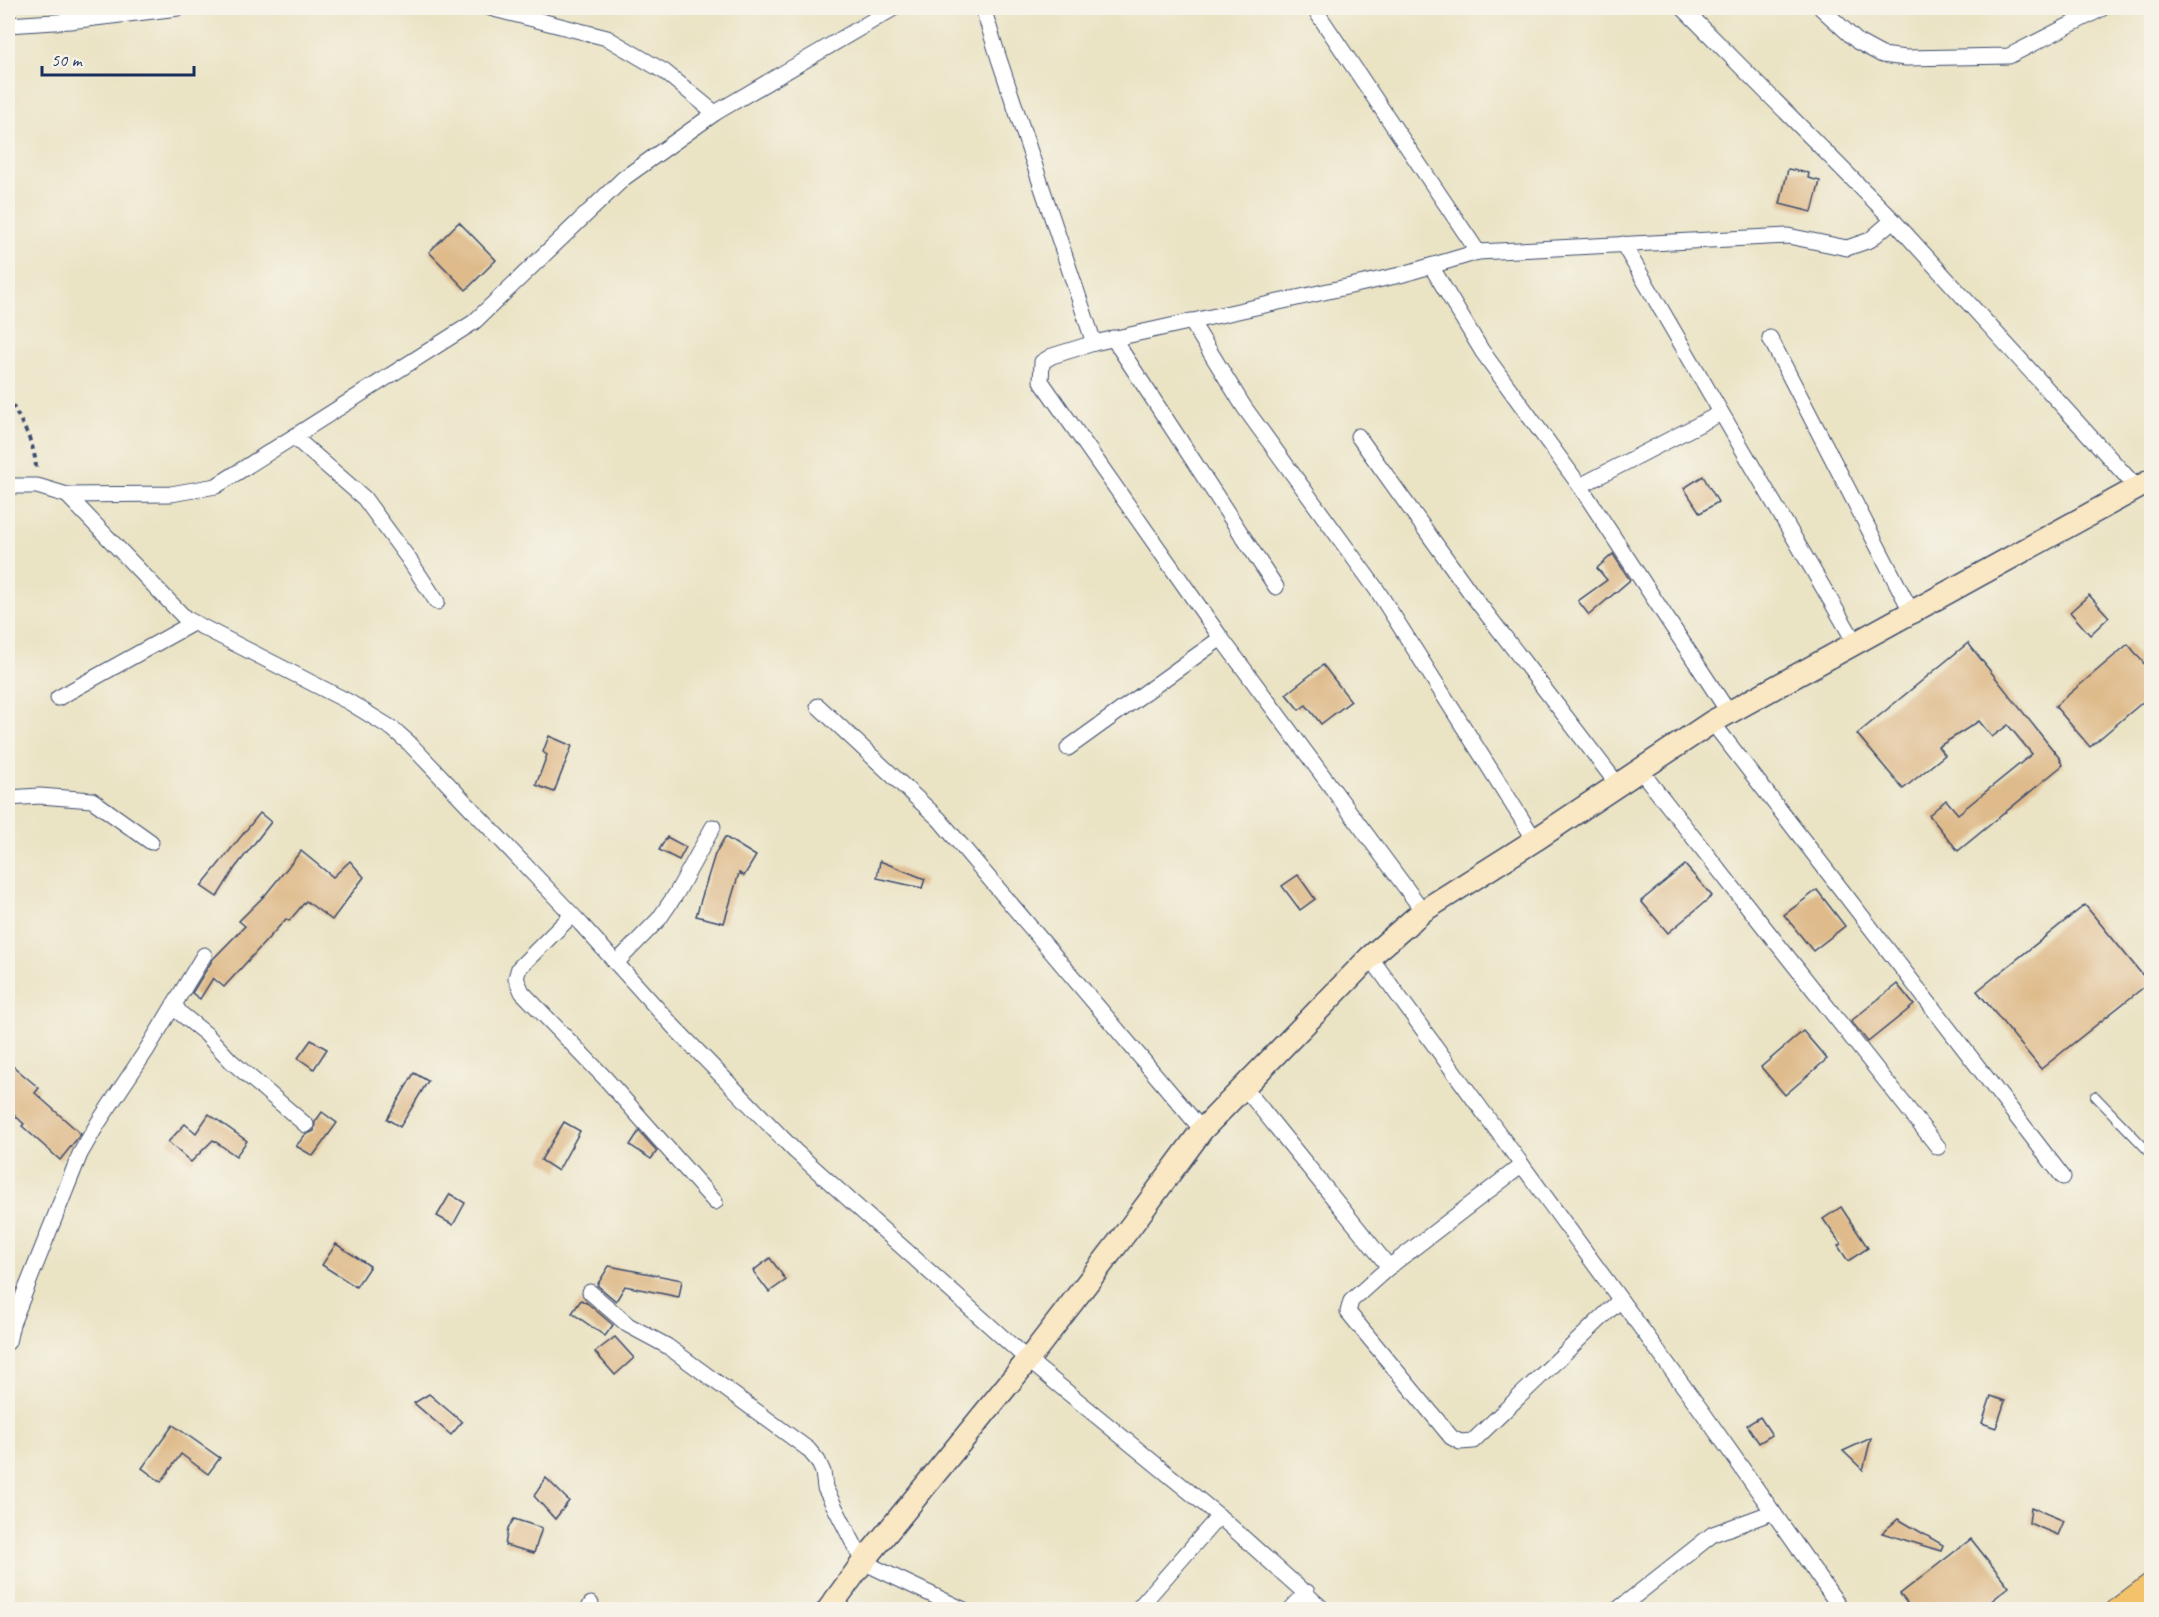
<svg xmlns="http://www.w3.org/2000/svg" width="2159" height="1617" font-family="Caveat,sans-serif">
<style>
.building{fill:#dfbb8c}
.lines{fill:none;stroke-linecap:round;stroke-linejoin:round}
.lane-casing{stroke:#3a4a6d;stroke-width:10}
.street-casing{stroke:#3a4a6d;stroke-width:17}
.secondary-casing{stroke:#3a4a6d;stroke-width:25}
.primary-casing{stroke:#3a4a6d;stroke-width:28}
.path{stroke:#3a4a6d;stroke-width:4;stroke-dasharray:4.5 4.5;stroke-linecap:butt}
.lane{stroke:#fff;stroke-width:8}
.street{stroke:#fff;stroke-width:15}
.secondary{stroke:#fae7c3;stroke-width:22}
.primary{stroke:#f3c26a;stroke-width:26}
</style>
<rect width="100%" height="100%" fill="#f7f3e8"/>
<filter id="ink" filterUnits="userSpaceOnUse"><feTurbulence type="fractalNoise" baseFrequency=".0167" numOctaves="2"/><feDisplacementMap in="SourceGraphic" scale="12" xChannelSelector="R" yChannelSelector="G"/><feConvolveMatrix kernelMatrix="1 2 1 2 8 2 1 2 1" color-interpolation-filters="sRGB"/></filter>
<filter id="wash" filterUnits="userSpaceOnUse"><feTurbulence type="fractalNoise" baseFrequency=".008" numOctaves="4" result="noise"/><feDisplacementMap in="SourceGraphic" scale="24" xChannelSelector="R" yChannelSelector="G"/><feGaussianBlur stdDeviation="1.35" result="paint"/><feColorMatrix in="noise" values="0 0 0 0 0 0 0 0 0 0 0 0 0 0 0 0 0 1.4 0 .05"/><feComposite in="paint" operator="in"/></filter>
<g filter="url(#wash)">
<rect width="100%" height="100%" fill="#eae3c4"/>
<g id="blocks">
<g class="building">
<path d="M1788 169 1809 173 1808 178 1820 181 1812 212 1780 204Z"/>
<path d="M459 222 496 260 466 290 429 252Z"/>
<path d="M1703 476 1718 502 1700 513 1684 488Z"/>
<path d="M1613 554 1630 580 1589 615 1578 601 1607 580 1597 568Z"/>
<path d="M2089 595 2109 617 2090 635 2070 612Z"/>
<path d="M1968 643 2061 760 2060 761 2063 765 1958 851 1929 815 1946 800 1958 814 2032 754 2008 725 1992 737 1979 721 1938 747 1945 755 1903 789 1857 734Z"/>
<path d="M2128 644 2151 672V695L2090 747 2055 706Z"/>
<path d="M1323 665 1351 701 1321 724 1306 705 1299 710 1286 694Z"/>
<path d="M549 736 572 746 554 792 536 785 547 755 543 752Z"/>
<path d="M260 813 271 822 235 868 217 897 201 886Z"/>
<path d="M667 837 686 847 679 860 659 850Z"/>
<path d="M725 837 756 856 744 876 739 873 724 923 696 916 715 854Z"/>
<path d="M301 851 333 877 350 861 364 877 332 920 306 901 289 921 286 919 224 987 213 978 200 999 192 993 213 959 245 926 239 921 266 894Z"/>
<path d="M880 861 925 879 922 888 877 878Z"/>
<path d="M1685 865 1712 896 1668 933 1641 901Z"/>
<path d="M1298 875 1315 899 1300 910 1282 886Z"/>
<path d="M1817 890 1845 926 1813 951 1784 915Z"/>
<path d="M2085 905 2149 983 2041 1069 1977 991Z"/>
<path d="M1897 984 1914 1005 1868 1042 1851 1021Z"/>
<path d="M1803 1031 1827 1059 1785 1095 1761 1067Z"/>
<path d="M311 1040 327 1049 314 1069 298 1058Z"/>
<path d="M8 1062 39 1088 35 1093 81 1134 60 1160 22 1126 24 1124 8 1109Z"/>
<path d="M414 1073 428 1081 400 1127 387 1119Z"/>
<path d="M322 1112 337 1123 313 1156 296 1146 305 1135 314 1131 315 1122Z"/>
<path d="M209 1114 247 1141 236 1156 213 1140 191 1162 168 1142 185 1124 196 1133Z"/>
<path d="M564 1122 580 1131 558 1171 541 1160Z"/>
<path d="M639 1131 657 1151 651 1159 630 1145Z"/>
<path d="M450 1194 465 1203 453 1225 437 1216Z"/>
<path d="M1841 1207 1868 1248 1848 1261 1838 1246 1841 1244 1823 1219Z"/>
<path d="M336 1244 370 1266 356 1287 322 1265Z"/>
<path d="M770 1258 786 1280 769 1292 753 1271Z"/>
<path d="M609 1266 682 1280 679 1297 625 1286 616 1301 597 1285Z"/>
<path d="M581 1300 586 1303V1302L613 1325 605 1336 572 1313Z"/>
<path d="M615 1337 634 1358 615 1375 595 1352Z"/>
<path d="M429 1394 462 1422 451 1435 414 1403Z"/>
<path d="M1991 1396 2005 1401 1996 1428 1982 1423Z"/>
<path d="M1760 1417 1772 1435 1759 1443 1747 1425Z"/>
<path d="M173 1425 220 1458 208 1474 181 1454 161 1482 142 1468Z"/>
<path d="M1871 1438 1863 1470 1843 1451Z"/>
<path d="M546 1478 569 1501 555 1519 534 1496Z"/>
<path d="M2031 1507 2064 1521 2058 1535 2029 1523Z"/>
<path d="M514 1519 542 1528 534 1553 505 1545 508 1528Z"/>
<path d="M1898 1519 1943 1545 1941 1551 1882 1533Z"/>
<path d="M1971 1539 2009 1587 1980 1610H1912L1900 1594Z"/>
</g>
</g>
</g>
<g filter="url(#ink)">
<use href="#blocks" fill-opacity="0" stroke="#3a4a6d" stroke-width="1.5"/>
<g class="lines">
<defs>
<path id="lane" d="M2095 1096 2152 1155"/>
<g id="street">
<path d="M490 8 607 38 665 72 715 113"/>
<path d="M983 8 999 59 1094 343"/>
<path d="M1314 8 1478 252"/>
<path d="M1683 8 1893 220 2138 489"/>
<path d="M1821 8 1858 42 1882 55 1906 58 2009 56 2103 8"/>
<path d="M8 25 70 21 178 8"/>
<path d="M1623 244 1856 644"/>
<path d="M1431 266 1482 351 1580 486 1729 713"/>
<path d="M1191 321 1244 407 1377 590 1535 840"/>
<path d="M1113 338 1276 587"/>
<path d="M1770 338 1912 613"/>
<path d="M1358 436 1470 592 1618 785"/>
<path d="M294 437 364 498 408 558 437 602"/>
<path d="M8 486H37L67 495 171 494 216 486 474 322 624 178 715 113 894 8"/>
<path d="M1580 486 1721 413"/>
<path d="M67 495 185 618 349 702 393 729 409 743 581 924 673 1026 795 1151 1028 1360 1219 1516 1324 1610"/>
<path d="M58 698 193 623"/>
<path d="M818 706 939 819 1202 1130"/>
<path d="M1712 722 2063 1177"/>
<path d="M1068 748 1221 638"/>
<path d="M1640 770 1938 1147"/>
<path d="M8 798 40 796 92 800 151 842"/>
<path d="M1423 911 1221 638 1041 381 1042 362 1052 356 1094 343 1400 275 1478 252 1788 236 1847 248 1870 240 1893 220"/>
<path d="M572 915 519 968 516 978 522 992 605 1078 715 1202"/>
<path d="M1370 957 1701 1410 1842 1610"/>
<path d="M616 963 659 919 676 894 713 827"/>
<path d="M174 1004 180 1013 206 1034 231 1061 306 1125"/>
<path d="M1244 1087 1389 1267"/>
<path d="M1522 1165 1389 1267 1351 1301 1348 1312 1451 1437 1460 1442 1473 1441 1620 1300"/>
<path d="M590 1292 628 1325 667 1346 808 1449 818 1461 823 1472 825 1488 863 1562 964 1610"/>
<path d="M8 1342 12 1324 80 1154 98 1123 146 1051 204 955"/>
<path d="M588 1610 591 1604"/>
<path d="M1137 1610 1219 1516"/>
<path d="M1290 1610 1307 1592"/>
<path d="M1617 1610 1713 1534 1773 1512"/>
</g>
<path id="secondary" d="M828 1610 863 1562 1028 1360 1131 1226 1202 1130 1370 957 1423 911 1535 840 1712 722 2152 480"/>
<path id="primary" d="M2120 1610 2152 1586"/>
</defs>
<use href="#lane" class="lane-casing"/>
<use href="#street" class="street-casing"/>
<use href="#secondary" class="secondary-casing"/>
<use href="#primary" class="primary-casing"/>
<path class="path" d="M8 397C20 421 36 443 36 470"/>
<use href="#lane" class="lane"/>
<use href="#street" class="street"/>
<use href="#secondary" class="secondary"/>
<use href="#primary" class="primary"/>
</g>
</g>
<rect width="2159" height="1617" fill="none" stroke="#f7f3e8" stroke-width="30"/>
<path d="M42 66v9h152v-9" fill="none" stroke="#1b2f5e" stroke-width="3"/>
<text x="51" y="66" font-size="18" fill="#1b2f5e" stroke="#f7f3e8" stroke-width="4.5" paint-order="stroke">50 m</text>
</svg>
